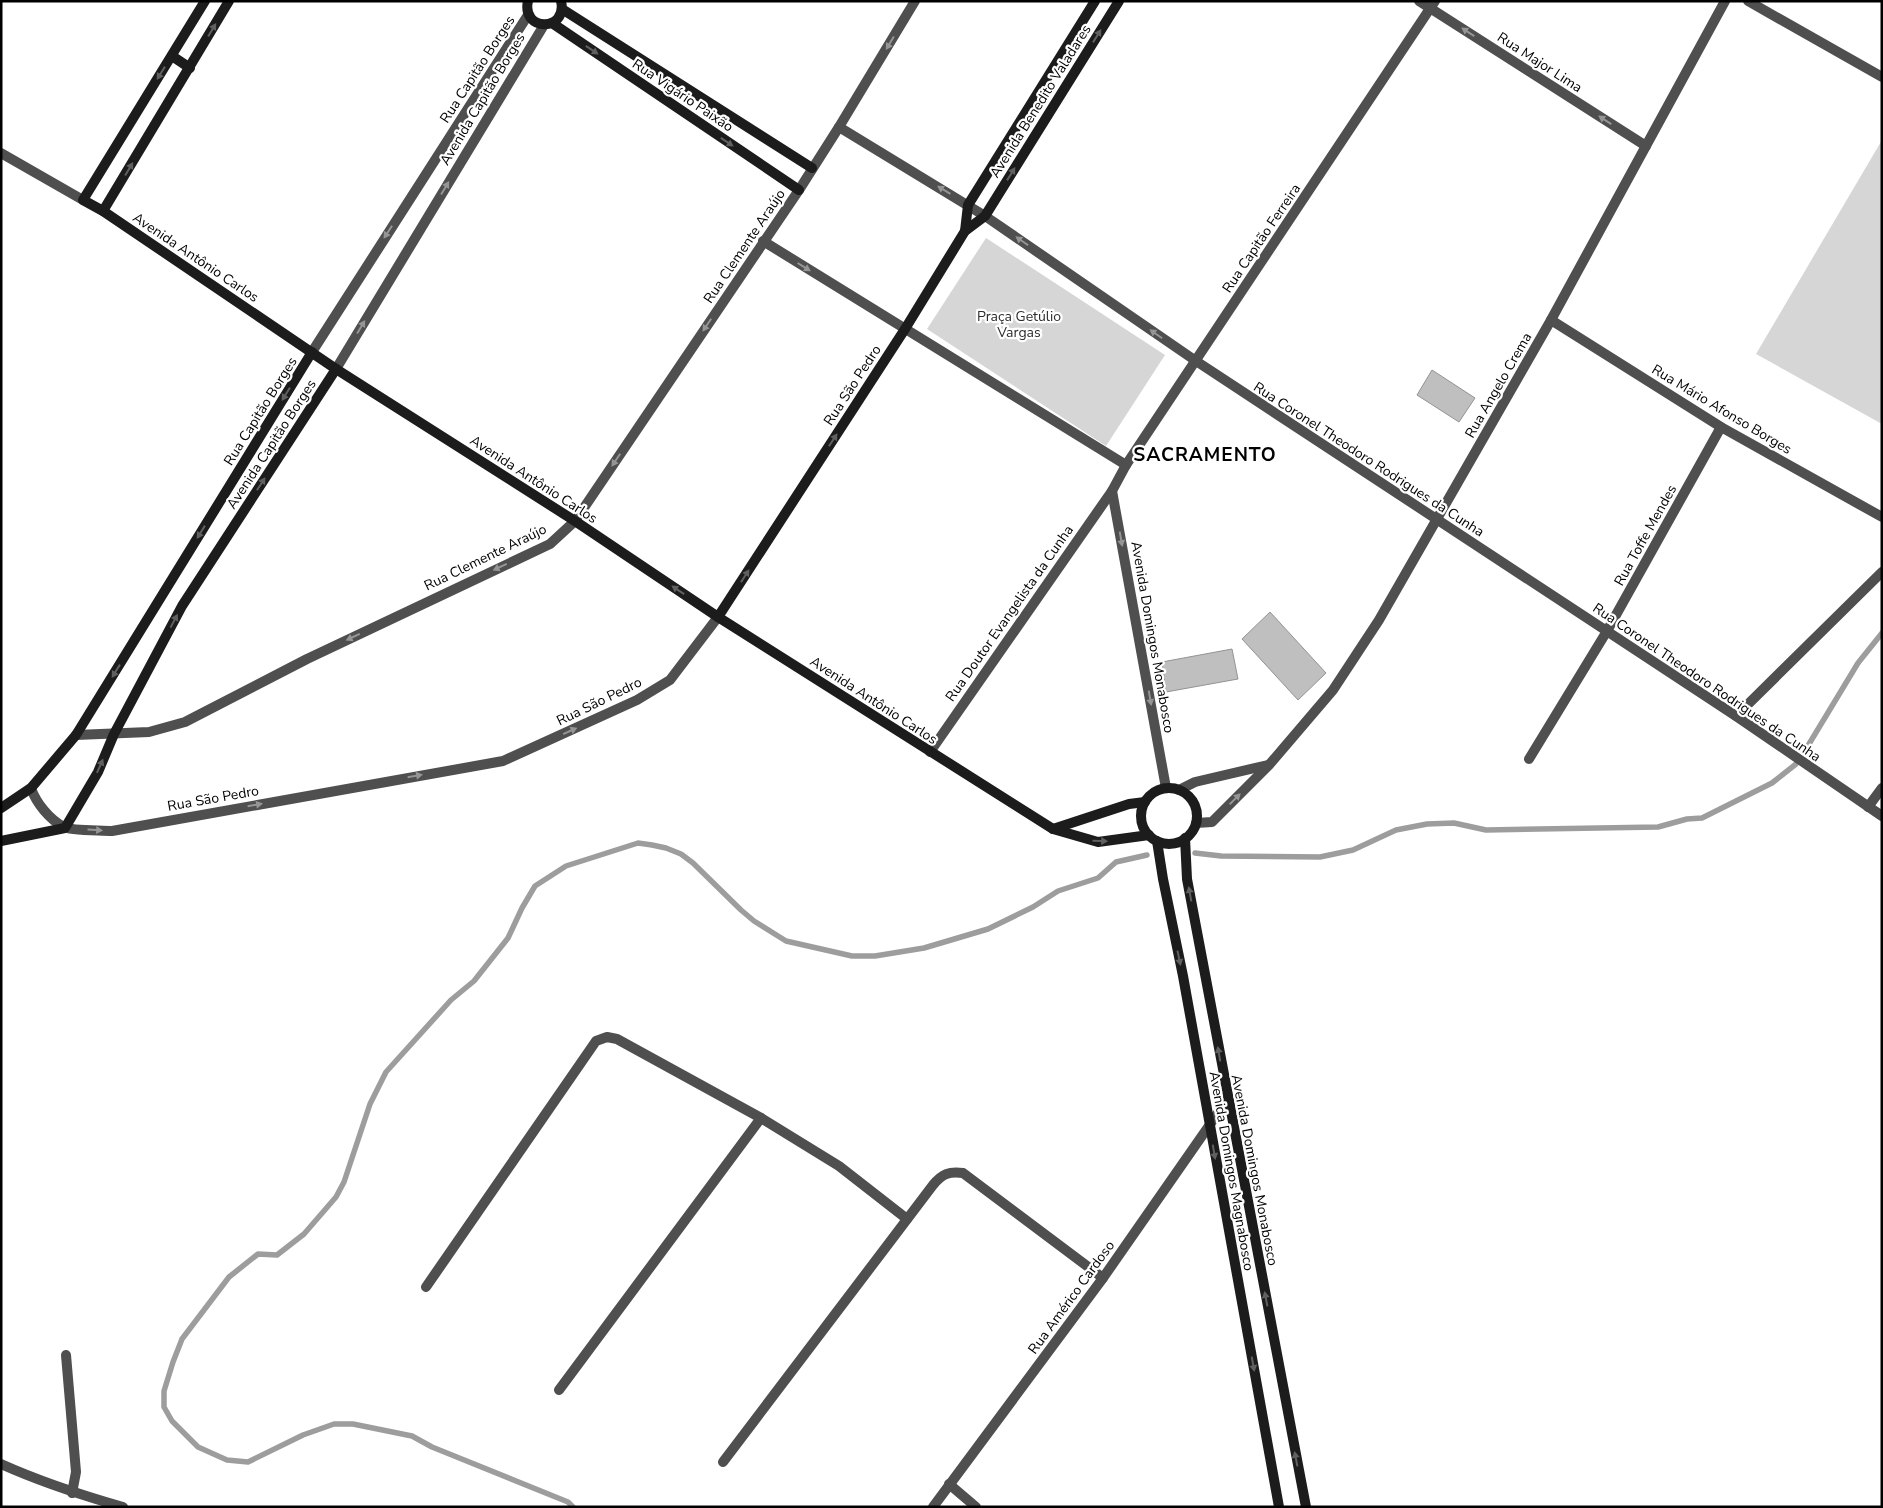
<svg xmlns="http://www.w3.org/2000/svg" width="1883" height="1508" font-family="'Nunito Sans',sans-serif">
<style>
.green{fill:#d6d6d6}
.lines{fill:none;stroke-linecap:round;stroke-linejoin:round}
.stream{stroke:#9d9d9d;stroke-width:5.5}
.building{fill:#bfbfbf;stroke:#939393}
.street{stroke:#4f4f4f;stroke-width:10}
.secondary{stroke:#1c1c1c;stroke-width:10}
.oneway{fill:#606060}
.oneway2{fill:#959595}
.labels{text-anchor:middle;stroke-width:4.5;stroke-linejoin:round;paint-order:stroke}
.street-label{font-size:14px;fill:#000;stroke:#fff}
.park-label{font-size:14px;fill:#2d2d2d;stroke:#fff}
.district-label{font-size:19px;font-weight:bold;letter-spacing:1px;fill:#000;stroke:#fff}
</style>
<rect width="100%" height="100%" fill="#fff"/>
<g class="green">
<path d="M1882 140V424L1756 354Z"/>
<path d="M986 238 1165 355 1106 446 927 329Z"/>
</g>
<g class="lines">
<g class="stream">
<path d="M1806 749 1858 663 1882 633"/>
<path d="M1195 853 1221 856 1320 857 1353 850 1396 830 1427 824 1454 823 1486 830 1658 827 1687 819 1702 818 1772 783 1796 764"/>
<path d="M573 1507 568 1502 432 1447 412 1436 353 1424H334L303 1435 248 1462 227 1460 198 1447 172 1421 164 1407V1391L173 1362 182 1339 229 1277 258 1254 277 1255 304 1234 336 1197 344 1182 370 1104 386 1072 451 1000 474 981 508 938 522 908 535 886 566 866 638 843 652 845 666 848 681 854 693 863 741 910 754 921 786 941 852 956H875L924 948 988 929 1033 907 1058 891 1098 878 1116 862 1147 855"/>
</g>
</g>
<g class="building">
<path d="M1432 370 1475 398 1459 422 1417 395Z"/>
<path d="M1270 612 1326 673 1298 700 1242 639Z"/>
<path d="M1232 649 1238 679 1166 692 1162 662Z"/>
</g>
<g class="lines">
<g class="street">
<path d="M1419 1 1646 146"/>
<path d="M1748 1 1882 77"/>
<path d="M839 127 985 216 1196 361 1736 716 1882 816"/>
<path d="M1 153 83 200"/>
<path d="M763 241 1126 465"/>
<path d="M1551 320 1721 427 1882 517"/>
<path d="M312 352 528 15"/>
<path d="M336 369 544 25"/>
<path d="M1112 491 1166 788"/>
<path d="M1736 716 1882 572"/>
<path d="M76 735 149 732 185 722 307 659 550 544 575 521 799 190 839 127 915 1"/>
<path d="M930 752 1112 491 1126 465 1435 1"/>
<path d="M1529 759 1607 631 1721 427"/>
<path d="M31 788C36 803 50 820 64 827 70 831 102 830 112 831L503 761 637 700 670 680 718 617"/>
<path d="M1179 790 1195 782 1268 765"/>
<path d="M1868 807 1882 788"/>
<path d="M1196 823 1212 822 1269 765 1333 690 1379 620 1551 320 1725 1"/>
<path d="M426 1287 596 1041 607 1037 617 1039 761 1118 839 1166 907 1219"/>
<path d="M66 1355 76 1472 72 1493"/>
<path d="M559 1390 761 1118"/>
<path d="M723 1462 933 1185C942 1174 949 1171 963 1173L1103 1278"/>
<path d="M1 1464C41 1482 81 1495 123 1507"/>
<path d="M949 1484 976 1507"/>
<path d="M933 1507 1103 1278 1227 1100"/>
</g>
<g class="secondary">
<path d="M205 1 83 200 103 211 336 369 575 521 718 617 1053 829 1098 842 1149 835"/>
<path d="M528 1C521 32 568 32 561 1"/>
<path d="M562 9 812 168"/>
<path d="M552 23 799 190"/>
<path d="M172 56 190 68"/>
<path d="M103 211 229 1"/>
<path d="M965 231 968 205 1095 1"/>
<path d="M718 617 905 329 965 231 985 216 1119 1"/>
<circle cx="1169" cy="816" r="28"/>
<path d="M1 808 31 788 76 735 312 352"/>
<path d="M1053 829 1129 804 1145 802"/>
<path d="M1185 838 1187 879 1306 1507"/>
<path d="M1 841 65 828 98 772 114 734 182 606 336 369"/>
<path d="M1157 841 1163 879 1183 976 1279 1507"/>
</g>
</g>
<defs><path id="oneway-solid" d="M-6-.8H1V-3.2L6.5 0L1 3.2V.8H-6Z" transform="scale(1.25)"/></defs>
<g class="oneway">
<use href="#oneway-solid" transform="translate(212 30) rotate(-59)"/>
<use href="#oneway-solid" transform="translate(1097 36) rotate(-58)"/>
<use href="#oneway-solid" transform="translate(592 50) rotate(34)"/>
<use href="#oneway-solid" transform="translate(161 73) rotate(122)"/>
<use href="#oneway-solid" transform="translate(727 142) rotate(34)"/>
<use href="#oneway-solid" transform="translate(129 169) rotate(-59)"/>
<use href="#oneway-solid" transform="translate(1011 174) rotate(-58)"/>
<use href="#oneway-solid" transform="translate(286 394) rotate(122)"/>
<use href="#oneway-solid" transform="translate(833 440) rotate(-57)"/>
<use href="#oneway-solid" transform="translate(261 484) rotate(-57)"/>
<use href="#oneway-solid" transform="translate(201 532) rotate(122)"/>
<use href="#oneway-solid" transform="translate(745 576) rotate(-57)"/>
<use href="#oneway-solid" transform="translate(678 590) rotate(-146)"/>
<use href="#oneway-solid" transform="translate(174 621) rotate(-62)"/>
<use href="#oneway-solid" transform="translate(116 671) rotate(122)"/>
<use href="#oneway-solid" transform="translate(100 766) rotate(-66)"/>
<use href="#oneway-solid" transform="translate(1100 841) rotate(1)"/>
<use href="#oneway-solid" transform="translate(1190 894) rotate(-100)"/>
<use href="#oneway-solid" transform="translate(1179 958) rotate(78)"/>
<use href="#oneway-solid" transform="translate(1219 1054) rotate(-100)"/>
<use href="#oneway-solid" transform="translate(1214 1152) rotate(80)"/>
<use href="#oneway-solid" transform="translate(1266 1299) rotate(-101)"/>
<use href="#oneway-solid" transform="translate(1253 1364) rotate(80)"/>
<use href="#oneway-solid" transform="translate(1296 1459) rotate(-101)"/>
</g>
<g class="oneway2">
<use href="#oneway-solid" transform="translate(1468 32) rotate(-147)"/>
<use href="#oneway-solid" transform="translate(890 43) rotate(121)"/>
<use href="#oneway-solid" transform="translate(1605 120) rotate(-147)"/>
<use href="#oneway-solid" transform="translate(445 188) rotate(-59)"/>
<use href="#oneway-solid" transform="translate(944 190) rotate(-149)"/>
<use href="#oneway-solid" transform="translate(388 232) rotate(123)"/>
<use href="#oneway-solid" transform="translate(1022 241) rotate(-145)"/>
<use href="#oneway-solid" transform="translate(804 267) rotate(32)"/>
<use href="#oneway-solid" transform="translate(707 325) rotate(124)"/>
<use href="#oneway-solid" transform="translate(361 327) rotate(-59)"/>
<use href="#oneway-solid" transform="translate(1156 334) rotate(-145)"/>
<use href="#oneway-solid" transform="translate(616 460) rotate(124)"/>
<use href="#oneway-solid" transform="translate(1121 539) rotate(80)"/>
<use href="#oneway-solid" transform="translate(500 567) rotate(155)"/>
<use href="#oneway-solid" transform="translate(353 637) rotate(155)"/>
<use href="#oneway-solid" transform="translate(1150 698) rotate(80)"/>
<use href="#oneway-solid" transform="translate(570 731) rotate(-24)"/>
<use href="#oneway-solid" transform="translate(415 776) rotate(-10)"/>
<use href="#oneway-solid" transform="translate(1235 799) rotate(-45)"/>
<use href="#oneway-solid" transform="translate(255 805) rotate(-10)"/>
<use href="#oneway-solid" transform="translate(95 830) rotate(3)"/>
</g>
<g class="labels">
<g class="street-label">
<text transform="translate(1540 62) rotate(33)" y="5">Rua Major Lima</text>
<text transform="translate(477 69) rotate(-57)" y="5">Rua Capitão Borges</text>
<text transform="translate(683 95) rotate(34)" y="5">Rua Vigário Paixão</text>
<text transform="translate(482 99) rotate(-59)" y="5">Avenida Capitão Borges</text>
<text transform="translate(1040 101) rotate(-58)" y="5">Avenida Benedito Valadares</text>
<text transform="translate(1261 238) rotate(-56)" y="5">Rua Capitão Ferreira</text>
<text transform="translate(744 246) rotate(-56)" y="5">Rua Clemente Araújo</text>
<text transform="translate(196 257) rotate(34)" y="5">Avenida Antônio Carlos</text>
<text transform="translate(852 385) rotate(-57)" y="5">Rua São Pedro</text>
<text transform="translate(1498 385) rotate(-60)" y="5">Rua Angelo Crema</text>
<text transform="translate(1722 409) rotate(31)" y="5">Rua Mário Afonso Borges</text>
<text transform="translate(260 411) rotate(-58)" y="5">Rua Capitão Borges</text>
<text transform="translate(271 444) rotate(-57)" y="5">Avenida Capitão Borges</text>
<text transform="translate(1369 459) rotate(33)" y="5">Rua Coronel Theodoro Rodrigues da Cunha</text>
<text transform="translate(534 479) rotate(33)" y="5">Avenida Antônio Carlos</text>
<text transform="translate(1645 535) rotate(-61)" y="5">Rua Toffe Mendes</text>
<text transform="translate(485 557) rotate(-26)" y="5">Rua Clemente Araújo</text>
<text transform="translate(1009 613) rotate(-55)" y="5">Rua Doutor Evangelista da Cunha</text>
<text transform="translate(1153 637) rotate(80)" y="5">Avenida Domingos Monabosco</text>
<text transform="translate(1707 682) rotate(34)" y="5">Rua Coronel Theodoro Rodrigues da Cunha</text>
<text transform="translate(874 700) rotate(33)" y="5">Avenida Antônio Carlos</text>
<text transform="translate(599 701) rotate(-26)" y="5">Rua São Pedro</text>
<text transform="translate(213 798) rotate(-10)" y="5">Rua São Pedro</text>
<text transform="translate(1255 1170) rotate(79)" y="5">Avenida Domingos Monabosco</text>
<text transform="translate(1232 1171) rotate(80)" y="5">Avenida Domingos Magnabosco</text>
<text transform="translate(1071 1297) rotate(-54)" y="5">Rua Américo Cardoso</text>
</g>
<g class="park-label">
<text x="1019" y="321">Praça Getúlio<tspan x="1019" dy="16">Vargas</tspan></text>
</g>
<g class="district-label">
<text x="1205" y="461">SACRAMENTO</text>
</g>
</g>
<rect width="1883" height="1508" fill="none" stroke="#000000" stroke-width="5"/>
</svg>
